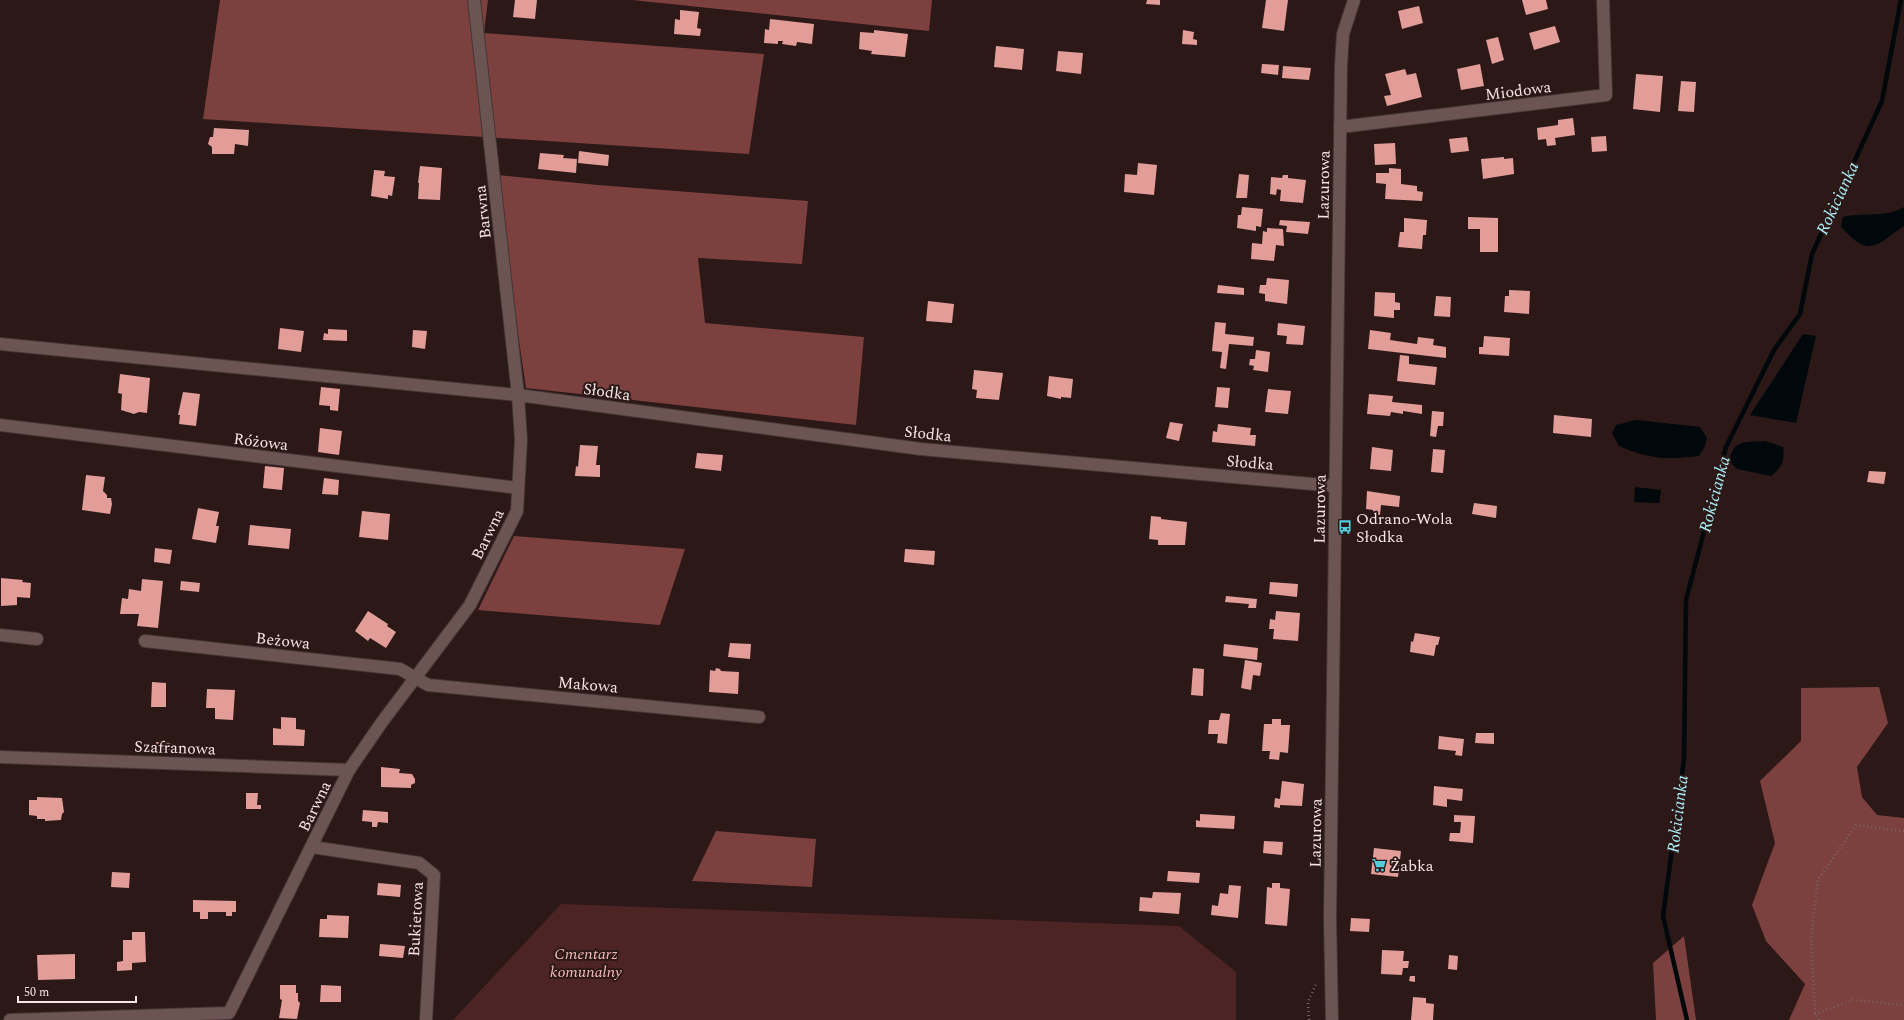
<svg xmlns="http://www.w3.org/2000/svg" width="1904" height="1020" font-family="Spectral,serif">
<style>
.green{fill:#4c2423}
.forest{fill:#7c403f}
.water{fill:#00080c}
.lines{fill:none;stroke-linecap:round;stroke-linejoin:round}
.stream{stroke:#00080c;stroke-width:4.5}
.building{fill:#e29d99}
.minor-casing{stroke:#443636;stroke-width:14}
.path{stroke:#776665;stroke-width:2.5;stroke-dasharray:1 3;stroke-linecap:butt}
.minor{stroke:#6b5452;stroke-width:12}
.labels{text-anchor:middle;stroke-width:4;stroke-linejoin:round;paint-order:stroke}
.street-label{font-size:16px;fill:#f5e6e5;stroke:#2b1817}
.poi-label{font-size:16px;fill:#f5e6e5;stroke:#2b1817;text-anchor:start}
.park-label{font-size:16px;font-style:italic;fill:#f7bcb9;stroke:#2b1817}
.water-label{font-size:17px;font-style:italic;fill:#adf0fa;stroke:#2b1817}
</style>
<rect width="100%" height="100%" fill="#2b1817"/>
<path class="green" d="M561 904 1179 926 1236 972V1020H453Z"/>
<g class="forest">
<path d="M220 0H488L484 33 764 54 749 154 203 119Z"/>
<path d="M632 0H932L929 31Z"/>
<path d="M498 175 598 185 808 201 802 264 698 258 705 323 864 337 856 425 526 388 512 293Z"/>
<path d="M514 536 685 549 660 625 478 610Z"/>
<path d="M1879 687 1888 723 1857 767 1862 797 1877 815 1904 818V1020H1789L1805 984 1766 941 1752 905 1775 843 1760 781 1801 741V688Z"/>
<path d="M716 831 816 839 812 887 692 881Z"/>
<path d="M1684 936 1696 1020H1656L1653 963Z"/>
</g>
<g class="water">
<path d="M1904 207V226C1873 247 1870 258 1841 227L1843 217C1863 212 1886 218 1904 207Z"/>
<path d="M1803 334 1816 336 1796 423 1750 415Z"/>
<path d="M1636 420 1700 427 1707 438 1705 446 1699 456C1666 460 1649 459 1619 446L1612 433 1616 425Z"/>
<path d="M1765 441 1783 447C1785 461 1782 467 1771 476L1737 469 1729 461C1735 438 1744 443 1765 441Z"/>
<path d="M1635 487 1661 490 1659 503 1634 502Z"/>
</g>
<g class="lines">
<path class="stream" d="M1687 1020 1663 916 1684 759 1686 600 1726 447 1774 350 1800 314 1812 254 1882 101 1901 0"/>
</g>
<g class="building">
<path d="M515 0H537L535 19 513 17Z"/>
<path d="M1147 0H1160V5L1146 4Z"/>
<path d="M1266 0H1288L1284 31 1262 28Z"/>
<path d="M1522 0H1546L1548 9 1526 15Z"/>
<path d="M1419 6 1423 23 1402 29 1398 11Z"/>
<path d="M680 10 699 12 697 28 701 29 700 36 674 34 675 19 680 20Z"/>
<path d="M770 19 814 24 812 44 797 42 796 46 782 44 783 41H778V44L764 43 765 29 769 30Z"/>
<path d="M1555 26 1560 42 1534 50 1529 33Z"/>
<path d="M874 30 908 34 905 57 871 54 872 51 859 49 860 32 874 33Z"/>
<path d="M1183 30 1194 32 1193 39 1197 40V45L1182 44Z"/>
<path d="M1498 37 1504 60 1492 64 1486 40Z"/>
<path d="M996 46 1024 49 1022 70 994 67Z"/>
<path d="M1058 51 1083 53 1081 74 1056 71Z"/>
<path d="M1262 64 1279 65 1278 75 1261 73Z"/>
<path d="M1480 64 1484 86 1461 90 1457 69Z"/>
<path d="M1283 66 1311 68 1309 80 1282 78Z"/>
<path d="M1405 69 1407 75 1416 73 1422 97 1387 106 1384 96 1391 95 1385 74Z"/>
<path d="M1636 74 1663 76 1660 112 1633 109Z"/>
<path d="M1681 81 1696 82 1694 112 1678 111Z"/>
<path d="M1573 118 1575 135 1555 138 1556 145 1547 146 1546 139 1538 140 1537 128 1558 125V120Z"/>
<path d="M214 128 249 130 248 146 235 144 234 154H212V147L208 144 210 137H213Z"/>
<path d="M1606 136 1607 151 1592 152 1591 137Z"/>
<path d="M1467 137 1469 151 1451 153 1449 139Z"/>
<path d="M1395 143 1396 164 1375 165 1374 144Z"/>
<path d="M579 151 609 155 608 166 578 163Z"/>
<path d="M540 153 564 155 563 158 577 159 576 173 538 169Z"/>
<path d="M1504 157V159L1513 158 1514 174 1483 179 1481 159Z"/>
<path d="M1138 163 1157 165 1154 195 1124 192 1125 174 1137 175Z"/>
<path d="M420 166 442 168 440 200 418 199 419 183H418Z"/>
<path d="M1389 168 1401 169V184L1417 186V191L1423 192 1422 201 1385 199 1386 184 1376 183V173H1389Z"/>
<path d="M374 170 385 171 384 176 395 177 392 196 388 195V199L371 196Z"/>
<path d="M1239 174 1249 175 1247 198H1236Z"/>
<path d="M1283 175H1288V178L1306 180 1303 203 1280 201 1281 190 1277 189 1276 195 1270 194 1271 177 1282 178Z"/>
<path d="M1242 207 1263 209 1261 227 1256 226V231L1237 228 1238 215H1241Z"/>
<path d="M1468 217 1498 218V252H1480V229H1468Z"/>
<path d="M1404 218 1427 220 1426 235H1423L1422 249 1398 247 1400 232H1404Z"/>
<path d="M1280 220 1310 222 1308 234 1286 232 1287 226 1279 225Z"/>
<path d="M1267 228 1283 229 1284 246 1276 245 1274 261 1251 259 1252 243 1262 244 1263 231 1267 232Z"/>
<path d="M1267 278 1289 280 1287 304 1265 301V294L1259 293 1260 285H1266Z"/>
<path d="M1218 285 1244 288V295L1217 293Z"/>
<path d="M1509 290 1530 291 1529 314 1504 312 1505 296H1509Z"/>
<path d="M1375 292 1395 293V302L1400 303V310H1394V318L1374 316Z"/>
<path d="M1436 296 1451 297 1450 317 1434 316Z"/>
<path d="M928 301 954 304 952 323 926 321Z"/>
<path d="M1215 322 1226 323 1225 334 1254 337 1253 346 1229 344 1226 369 1220 368 1222 352 1212 351Z"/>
<path d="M1278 323 1305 326 1303 345 1286 344 1287 336 1277 335Z"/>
<path d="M280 328 304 331 301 352 278 349Z"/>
<path d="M328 329 347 330V341L323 340 324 333 328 334Z"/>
<path d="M413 330 427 331 425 349 412 347Z"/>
<path d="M1370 330 1391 333 1390 340 1417 344 1418 337 1434 339 1433 345 1446 347V358L1368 349Z"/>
<path d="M1484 336 1510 338 1509 356 1479 354V347H1483Z"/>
<path d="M1256 350 1270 352 1268 372 1253 370 1254 366 1249 365 1250 359H1255Z"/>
<path d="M1400 355 1409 356V364L1437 367 1435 385 1397 381Z"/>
<path d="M974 370 1003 373 999 400 976 398 977 390 972 389Z"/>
<path d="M120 374 150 378 147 413 139 412 134 414 121 410 122 394 118 393Z"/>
<path d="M1049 376 1073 379 1071 398 1061 397V399L1047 396Z"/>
<path d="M321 387 340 389 338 411 330 410V406L319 405Z"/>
<path d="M1217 387 1230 388 1228 408 1215 407Z"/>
<path d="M1268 389 1291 391 1288 414 1265 412Z"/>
<path d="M183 392 200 394 196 426 179 424 180 415H178Z"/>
<path d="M1369 394 1393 396 1392 402 1422 405V414L1403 411V414L1391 412 1390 416 1367 414Z"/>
<path d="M1432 411 1444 412 1443 426H1438L1436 437 1430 436Z"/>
<path d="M1554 415 1592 419 1591 437 1553 433Z"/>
<path d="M1170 422 1183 424 1179 441 1166 438Z"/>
<path d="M1218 424 1251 428 1250 435H1256L1255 446 1212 442 1213 431 1217 432Z"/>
<path d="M320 428 342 431 339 455 318 452Z"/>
<path d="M580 445 598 446 596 465H600V477L575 476 576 466 578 467Z"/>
<path d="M1372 447 1393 450 1391 471 1370 469Z"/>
<path d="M1433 449 1445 450 1443 473 1431 472Z"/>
<path d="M697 453 723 455 721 471 695 468Z"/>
<path d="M265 466 284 468 282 490 263 488Z"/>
<path d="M1869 471 1886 472 1884 484 1867 482Z"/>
<path d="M86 475 105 477 103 491 107 495V498H111L112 504 110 514 82 510Z"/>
<path d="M324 478 339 480 338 495 322 494Z"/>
<path d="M1367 491 1400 496 1399 507 1381 505 1380 515 1373 514V510L1366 509Z"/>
<path d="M1474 503 1497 506 1496 518 1472 514Z"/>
<path d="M198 508 219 512 216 526H219L216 543 192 539Z"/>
<path d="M362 511 390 514 388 540 359 537Z"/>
<path d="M1151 516 1161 517V519L1187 522 1185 545H1158V540L1149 539Z"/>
<path d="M250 525 291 529 289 549 248 545Z"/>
<path d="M155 548 172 550 170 564 154 562Z"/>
<path d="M905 549 935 551 934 565 904 562Z"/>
<path d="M1 578 23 580 22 582 31 583 30 598 17 597V605L1 606Z"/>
<path d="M142 579 163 581 158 628 137 626 139 614H120L122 598 128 599 129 589 141 591Z"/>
<path d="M181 581 200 583 199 592 180 590Z"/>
<path d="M1270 582 1298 584 1297 597 1269 594Z"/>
<path d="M1226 596 1257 599 1256 608H1248L1249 604 1225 602Z"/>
<path d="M368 611 388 624 387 626 396 632 386 648 370 638 368 641 355 631Z"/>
<path d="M1276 611 1300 613 1298 641 1273 639 1274 629H1269L1270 619 1275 620Z"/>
<path d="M1415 633 1440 637 1438 645H1436L1434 656 1410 652 1411 641 1413 642Z"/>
<path d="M730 643 751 644 750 659 728 657Z"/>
<path d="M1224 644 1258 648 1257 660 1223 656Z"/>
<path d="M1245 660 1262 663 1260 676 1253 675 1251 690 1241 688Z"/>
<path d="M716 668 720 669 721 671 739 672 738 694 709 692 710 670 715 671Z"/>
<path d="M1193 668 1204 669 1203 696 1191 695Z"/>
<path d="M152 682 166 683V707H151Z"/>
<path d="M207 689 235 690 233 720 215 719V708H206Z"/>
<path d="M1221 713 1230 714 1227 744 1217 743 1218 734H1208L1209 720H1219Z"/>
<path d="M281 717 296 718V729L305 730 304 746 273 745V728L281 729Z"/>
<path d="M1272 719H1281V725H1290L1288 753 1280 752 1279 760 1269 759 1270 751H1262L1264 724H1272Z"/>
<path d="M1476 733H1494V744L1475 743Z"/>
<path d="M1439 736 1464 739 1462 756 1455 755 1456 751 1438 749Z"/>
<path d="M156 742 170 743V750H156Z"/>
<path d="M381 767 400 769 399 773 412 774 415 779V783L411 785V788L381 787Z"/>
<path d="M1282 781 1304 784 1302 806 1280 805V808L1274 807 1275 798 1280 799Z"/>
<path d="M1434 786 1463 789 1462 801 1447 799V807L1433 805Z"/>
<path d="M246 793H258L257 805H261V809H246Z"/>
<path d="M37 797 62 798 64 812 62 814 61 820 45 821V819H37V816L29 815V800H37Z"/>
<path d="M363 810 388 812V823L378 822 377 827H372V822L362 821Z"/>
<path d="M1200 814 1235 816 1234 829 1196 827V820L1200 821Z"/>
<path d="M1454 815 1475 816 1473 843 1449 841 1450 833H1460L1461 822H1454Z"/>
<path d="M1264 841 1283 842 1282 855 1263 853Z"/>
<path d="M1374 848 1401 851 1398 877 1371 874Z"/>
<path d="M1168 871 1200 873 1199 883 1167 881Z"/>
<path d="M112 872 130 873 129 888 111 887Z"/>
<path d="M378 883 401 885 400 897 377 895Z"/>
<path d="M1272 883H1280V888L1290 889 1287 926 1265 924 1267 887 1272 888Z"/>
<path d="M1229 885 1241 886 1238 918 1211 915 1212 905 1218 906 1220 893 1228 894Z"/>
<path d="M1153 892 1181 893 1179 914 1139 911 1140 897 1152 898Z"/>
<path d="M193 900 236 901V912H232V916H226V912H208V919H200V912H193Z"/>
<path d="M327 915 349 916 348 938 319 937 320 919H327Z"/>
<path d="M1351 918 1370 919 1369 932 1350 931Z"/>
<path d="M132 932H145L146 962 132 963V970L117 971V962L123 961V940H132Z"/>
<path d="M380 944 405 946 403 958 379 956Z"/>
<path d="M1382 950 1404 951 1403 961H1409L1408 968H1403L1402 975 1381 974Z"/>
<path d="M75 954V979L38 980 37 955Z"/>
<path d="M1449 955 1458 956 1457 970 1448 969Z"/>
<path d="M1410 976H1415V982L1409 981Z"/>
<path d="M280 985H296V993H298V1001L300 1003 297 1019 279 1018 282 1000 280 999Z"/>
<path d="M321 985 341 986V1002H320Z"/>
<path d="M1413 997 1426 998V1003L1434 1004 1433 1020H1411Z"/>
</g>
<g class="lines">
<defs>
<g id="minor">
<path d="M1340 127 1606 95 1603 0"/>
<path d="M0 344 518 395 921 449 1335 486"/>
<path d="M0 425 518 488"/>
<path d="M0 635 37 639"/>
<path d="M145 641 400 669 428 685 759 717"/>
<path d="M0 757 349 770"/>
<path d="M312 847 419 863 434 875 426 1020"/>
<path d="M10 1020 229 1013 349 770 382 722 470 605 517 511 521 440 518 395 474 0"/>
<path d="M1332 1020 1330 918 1341 65 1343 34 1354 0"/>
</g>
</defs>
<use href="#minor" class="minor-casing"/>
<g class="path">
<path d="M1815 1014 1853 1000 1904 1005"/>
<path d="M1309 1020 1308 1002 1317 982"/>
<path d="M1819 1020 1815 1014 1811 936 1818 880 1856 825 1904 831"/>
</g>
<use href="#minor" class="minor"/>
</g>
<defs>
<symbol id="bus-bare" viewBox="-9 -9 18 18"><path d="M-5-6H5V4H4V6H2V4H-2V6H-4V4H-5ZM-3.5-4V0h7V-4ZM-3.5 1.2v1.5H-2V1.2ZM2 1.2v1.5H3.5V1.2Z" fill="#53cbdc" stroke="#2b1817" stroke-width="2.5" paint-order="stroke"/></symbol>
<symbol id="supermarket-bare" viewBox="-9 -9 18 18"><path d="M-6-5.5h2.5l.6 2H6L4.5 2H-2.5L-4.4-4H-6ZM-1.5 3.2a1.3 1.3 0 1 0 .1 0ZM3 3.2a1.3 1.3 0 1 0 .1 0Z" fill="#53cbdc" stroke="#2b1817" stroke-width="2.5" paint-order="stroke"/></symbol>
</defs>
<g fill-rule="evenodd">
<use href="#bus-bare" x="1335" y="517" width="20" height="20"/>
<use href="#supermarket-bare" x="1369" y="855" width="20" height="20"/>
</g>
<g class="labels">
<g class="street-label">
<text transform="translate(1518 90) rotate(-7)" y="6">Miodowa</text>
<text transform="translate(1323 185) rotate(-89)" y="6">Lazurowa</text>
<text transform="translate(482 212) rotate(-96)" y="6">Barwna</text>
<text transform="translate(607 391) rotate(8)" y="6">Słodka</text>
<text transform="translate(928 433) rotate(6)" y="6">Słodka</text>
<text transform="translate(261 441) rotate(7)" y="6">Różowa</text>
<text transform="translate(1250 462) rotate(5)" y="6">Słodka</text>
<text transform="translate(1319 509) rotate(-89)" y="6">Lazurowa</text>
<text transform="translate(487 534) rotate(-64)" y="6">Barwna</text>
<text transform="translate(283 640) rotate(6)" y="6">Beżowa</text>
<text transform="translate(588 684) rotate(5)" y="6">Makowa</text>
<text transform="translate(175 747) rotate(2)" y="6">Szafranowa</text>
<text transform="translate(314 806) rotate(-64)" y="6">Barwna</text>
<text transform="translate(1315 833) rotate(-89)" y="6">Lazurowa</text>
<text transform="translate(415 919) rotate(-87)" y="6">Bukietowa</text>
</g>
<g class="poi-label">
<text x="1356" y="524">Odrano-Wola<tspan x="1356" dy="18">Słodka</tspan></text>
<text x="1390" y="871">Żabka</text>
</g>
<g class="park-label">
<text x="586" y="959">Cmentarz<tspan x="586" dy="18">komunalny</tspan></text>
</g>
<g class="water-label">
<text transform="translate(1837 198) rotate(-65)" y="6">Rokicianka</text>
<text transform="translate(1714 494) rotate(-75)" y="6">Rokicianka</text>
<text transform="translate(1677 814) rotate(-83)" y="6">Rokicianka</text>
</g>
</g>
<path d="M18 996v6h118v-6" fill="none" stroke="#f5e6e5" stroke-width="2"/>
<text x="24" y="996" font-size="12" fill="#f5e6e5" stroke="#2b1817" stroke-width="3" paint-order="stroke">50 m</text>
</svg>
